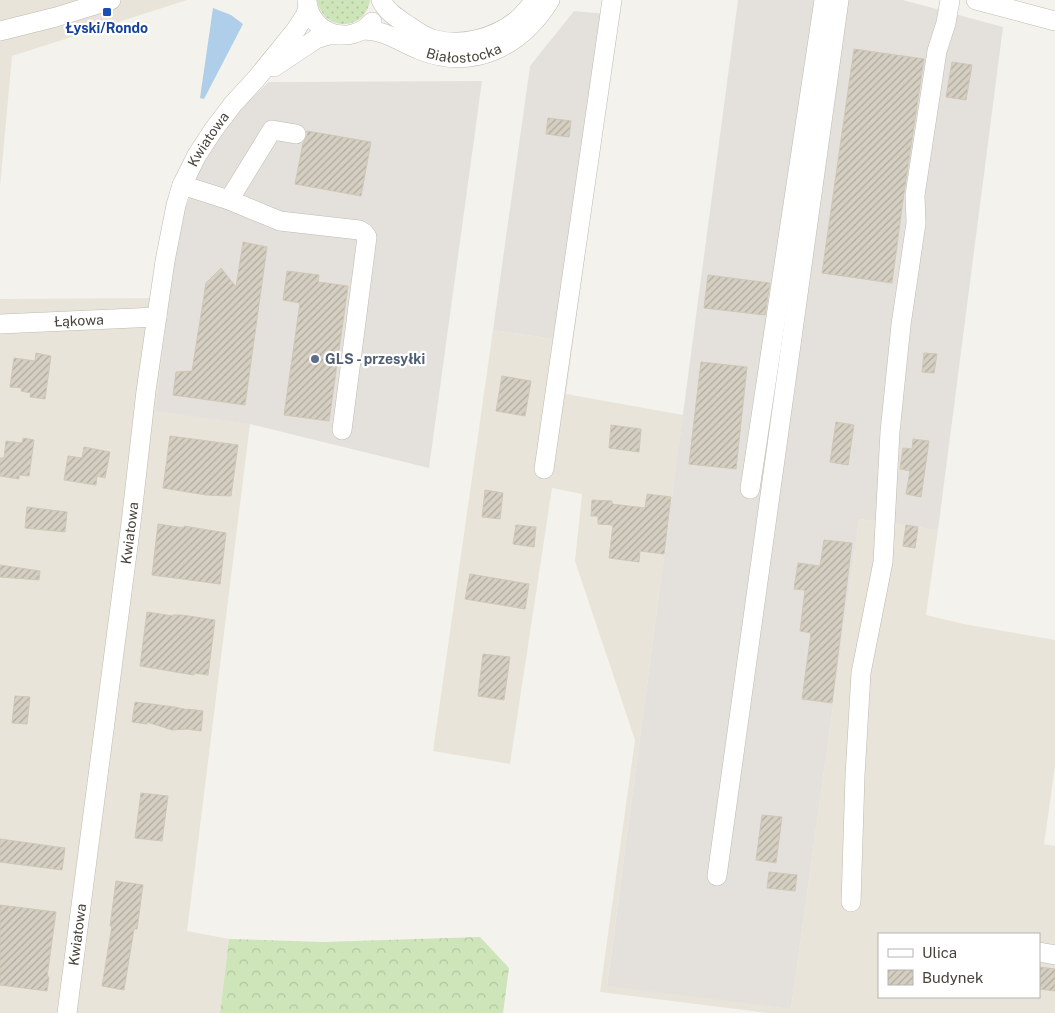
<svg xmlns="http://www.w3.org/2000/svg" width="1055" height="1013" font-family="'Public Sans',sans-serif">
<style>
.residential{fill:#e8e4da;fill-rule:evenodd}
.industrial{fill:#e4e1dd}
.grass{fill:url(#grass-dots)}
.forest{fill:url(#forest-crowns)}
.water{fill:#afceea}
.building{fill:url(#building-hatch);stroke:#cfc7b6}
.lines{fill:none;stroke-linecap:round;stroke-linejoin:round}
.minor-casing{stroke:#bfbaaf;stroke-width:20}
.minor{stroke:#fff;stroke-width:19}
.transit-dot{fill:#1a4fb4;stroke:#fff;stroke-width:2}
.service-dot{fill:#5c6f8a;stroke:#fff;stroke-width:2}
.labels{text-anchor:middle;stroke-width:4.5;stroke-linejoin:round;paint-order:stroke}
.transit-label{font-size:14px;font-weight:bold;fill:#164399;stroke:#fff}
.street-label{font-size:14px;fill:#48433a;stroke:#fff}
.service-label{font-size:14px;font-weight:bold;fill:#4e5e75;stroke:#fff;text-anchor:start}
</style>
<defs>
<pattern id="grass-dots" width="8" height="8" patternUnits="userSpaceOnUse" patternTransform="scale(1.25)"><rect width="8" height="8" fill="#cee4b9"/><path d="M2 2h.1M6 6h.1" fill="none" stroke="#b2c5a0" stroke-width="1.8" stroke-linecap="round"/></pattern>
<pattern id="forest-crowns" width="20" height="18" patternUnits="userSpaceOnUse" patternTransform="scale(1.25)"><rect width="20" height="18" fill="#cee4b9"/><path d="M2 6a3 3 0 1 1 6 0M12 15a3 3 0 1 1 6 0" fill="none" stroke="#b2c5a0"/></pattern>
<pattern id="building-hatch" width="6" height="6" patternUnits="userSpaceOnUse" patternTransform="scale(1.25)"><rect width="6" height="6" fill="#d5cfc2"/><path d="M-1 1l2-2M0 6l6-6M5 7l2-2" fill="none" stroke="#afaa9f"/></pattern>
</defs>
<rect width="100%" height="100%" fill="#f4f2ec"/>
<g class="residential">
<path d="M0 0H187L12 56 0 187Z"/>
<path d="M169 298 155 410 250 424 187 931 229 939 220 1013H0V299Z"/>
<path d="M493 330 573 342 566 394 683 415 607 985 791 1009 859 519 938 530 926 615 964 624 1055 640V766L1044 844 1055 846V1013H767L600 992 635 740 575 561 582 494 552 488 510 764 433 751ZM879 934H1039V997H879Z"/>
</g>
<g class="industrial">
<path d="M738 0H903L1003 27 938 530 859 519 791 1009 607 986Z"/>
<path d="M574 11 618 15 573 342 493 330 530 66Z"/>
<path d="M482 81 429 468 250 424 155 411 177 232 201 165 237 112 269 82Z"/>
</g>
<path class="grass" d="M317 0H370C365 32 323 32 317 0Z"/>
<path class="forest" d="M480 937 509 968 503 1013H220L229 939 323 942Z"/>
<path class="water" d="M213 8 231 15 243 24 204 99 200 98Z"/>
<g class="building">
<path d="M854 49 924 59 904 193 892 283 822 273Z"/>
<path d="M952 62 972 65 966 100 946 97Z"/>
<path d="M548 118 571 121 569 137 546 134Z"/>
<path d="M307 131 371 142 361 196 295 184 303 143 307 136Z"/>
<path d="M243 242 267 247 245 405 173 395 176 372 192 371 206 283 221 268 236 287Z"/>
<path d="M287 271 319 275 318 282 348 286 329 421 284 415 300 303 283 300Z"/>
<path d="M708 275 770 283 765 315 704 308Z"/>
<path d="M36 353 51 356 45 399 30 397 31 393 21 391 22 388 10 387 14 358 35 361Z"/>
<path d="M924 353 937 354 934 373 922 372Z"/>
<path d="M701 362 747 367 736 469 689 464Z"/>
<path d="M502 376 531 381 525 416 496 411Z"/>
<path d="M836 422 854 425 848 465 830 462Z"/>
<path d="M611 425 641 429 639 452 609 448Z"/>
<path d="M170 436 238 445 231 496 206 495 163 488Z"/>
<path d="M23 438 34 440 29 476 19 475V479L0 476V458H4L6 441 22 443Z"/>
<path d="M913 439 929 441 921 497 906 494 910 471 900 469 903 448 912 449Z"/>
<path d="M84 447 110 452 105 478 97 476 96 485 64 480 68 456 82 458Z"/>
<path d="M485 490 503 493 500 519 482 517Z"/>
<path d="M647 494 671 497 664 554 640 551 639 562 609 558 613 525 598 524V516H591L592 500 612 501V504L645 508Z"/>
<path d="M27 507 67 512 65 532 25 528Z"/>
<path d="M158 524 184 528V526L226 533 220 584 152 575Z"/>
<path d="M516 525 536 527 534 547 513 544Z"/>
<path d="M906 525 918 527 915 548 903 546Z"/>
<path d="M824 540 852 543 832 703 802 699 811 633 800 631 805 590 794 589 798 563 820 566Z"/>
<path d="M0 565 40 571 39 580 0 577Z"/>
<path d="M470 574 529 584 525 609 465 599Z"/>
<path d="M147 612 173 616V615H182L215 620 208 675 194 673V675L140 666Z"/>
<path d="M483 654 510 657 504 700 478 696Z"/>
<path d="M15 696 30 697 27 724 12 723Z"/>
<path d="M135 702 175 707 188 710V709L203 711 201 731 187 729 172 730 147 722V724L132 722Z"/>
<path d="M141 793 168 796 162 841 135 838Z"/>
<path d="M762 815 782 817 776 863 756 860Z"/>
<path d="M0 839 65 848 62 870 0 862Z"/>
<path d="M769 872 797 875 795 891 767 888Z"/>
<path d="M116 881 143 885 137 929H134L124 990 102 986 112 926H110Z"/>
<path d="M0 905 56 912 47 977H49L47 991 0 985Z"/>
<path d="M1040 967 1055 969V991L1039 989Z"/>
</g>
<g class="lines">
<defs>
<g id="minor">
<path d="M381 0C387 12 397 18 409 26 416 31 423 36 432 39 460 47 493 39 516 21 522 16 527 10 532 4"/>
<path d="M976 0 1055 21"/>
<path d="M307 1C310 34 350 47 372 22"/>
<path id="s1" d="M363 30C386 30 399 42 420 50 473 71 521 47 550 0"/>
<path d="M0 31 56 17 111 0"/>
<path d="M274 67 316 39 329 35H340"/>
<path d="M182 185 229 200 280 221 359 230 364 233 367 237 342 430"/>
<path d="M229 200 272 130 296 134"/>
<path id="s2" d="M0 324 157 317"/>
<path d="M544 469 612 0"/>
<path d="M750 489 824 0"/>
<path d="M717 876 839 0"/>
<path d="M851 902 855 776 861 673 883 562 890 432 901 325 916 223 915 195 937 51 946 23 950 0"/>
<path d="M1039 952 1055 955"/>
<path id="s3" d="M67 1013 131 523 146 391 165 261 176 205 182 185 197 155 214 129 233 104 256 79 295 31 305 16 308 8"/>
</g>
</defs>
<use href="#minor" class="minor-casing"/>
<use href="#minor" class="minor"/>
</g>
<rect class="transit-dot" x="102" y="7" width="10" height="10" rx="2.5"/>
<circle class="service-dot" cx="315" cy="359" r="5"/>
<g class="labels">
<g class="transit-label">
<text x="107" y="33">Łyski/Rondo</text>
</g>
<g class="street-label">
<text dy="5" stroke="none"><textPath href="#s1" startOffset="106">Białostocka</textPath></text>
<text dy="5" stroke="none"><textPath href="#s3" startOffset="889">Kwiatowa</textPath></text>
<text dy="5" stroke="none"><textPath href="#s2" startOffset="79">Łąkowa</textPath></text>
<text dy="5" stroke="none"><textPath href="#s3" startOffset="484">Kwiatowa</textPath></text>
<text dy="5" stroke="none"><textPath href="#s3" startOffset="79">Kwiatowa</textPath></text>
</g>
<g class="service-label">
<text x="325" y="364">GLS - przesyłki</text>
</g>
</g>
<rect x="878" y="933" width="162" height="65" fill="#ffffff" stroke="#b6b4b0"/>
<rect x="888" y="949" width="25" height="8" fill="#ffffff" stroke="#b6b4b0"/>
<text x="922" y="958" font-size="15" fill="#48433a">Ulica</text>
<rect x="888" y="970" width="25" height="15" fill="url(#building-hatch)" stroke="#b6b4b0"/>
<text x="922" y="983" font-size="15" fill="#48433a">Budynek</text>
</svg>
